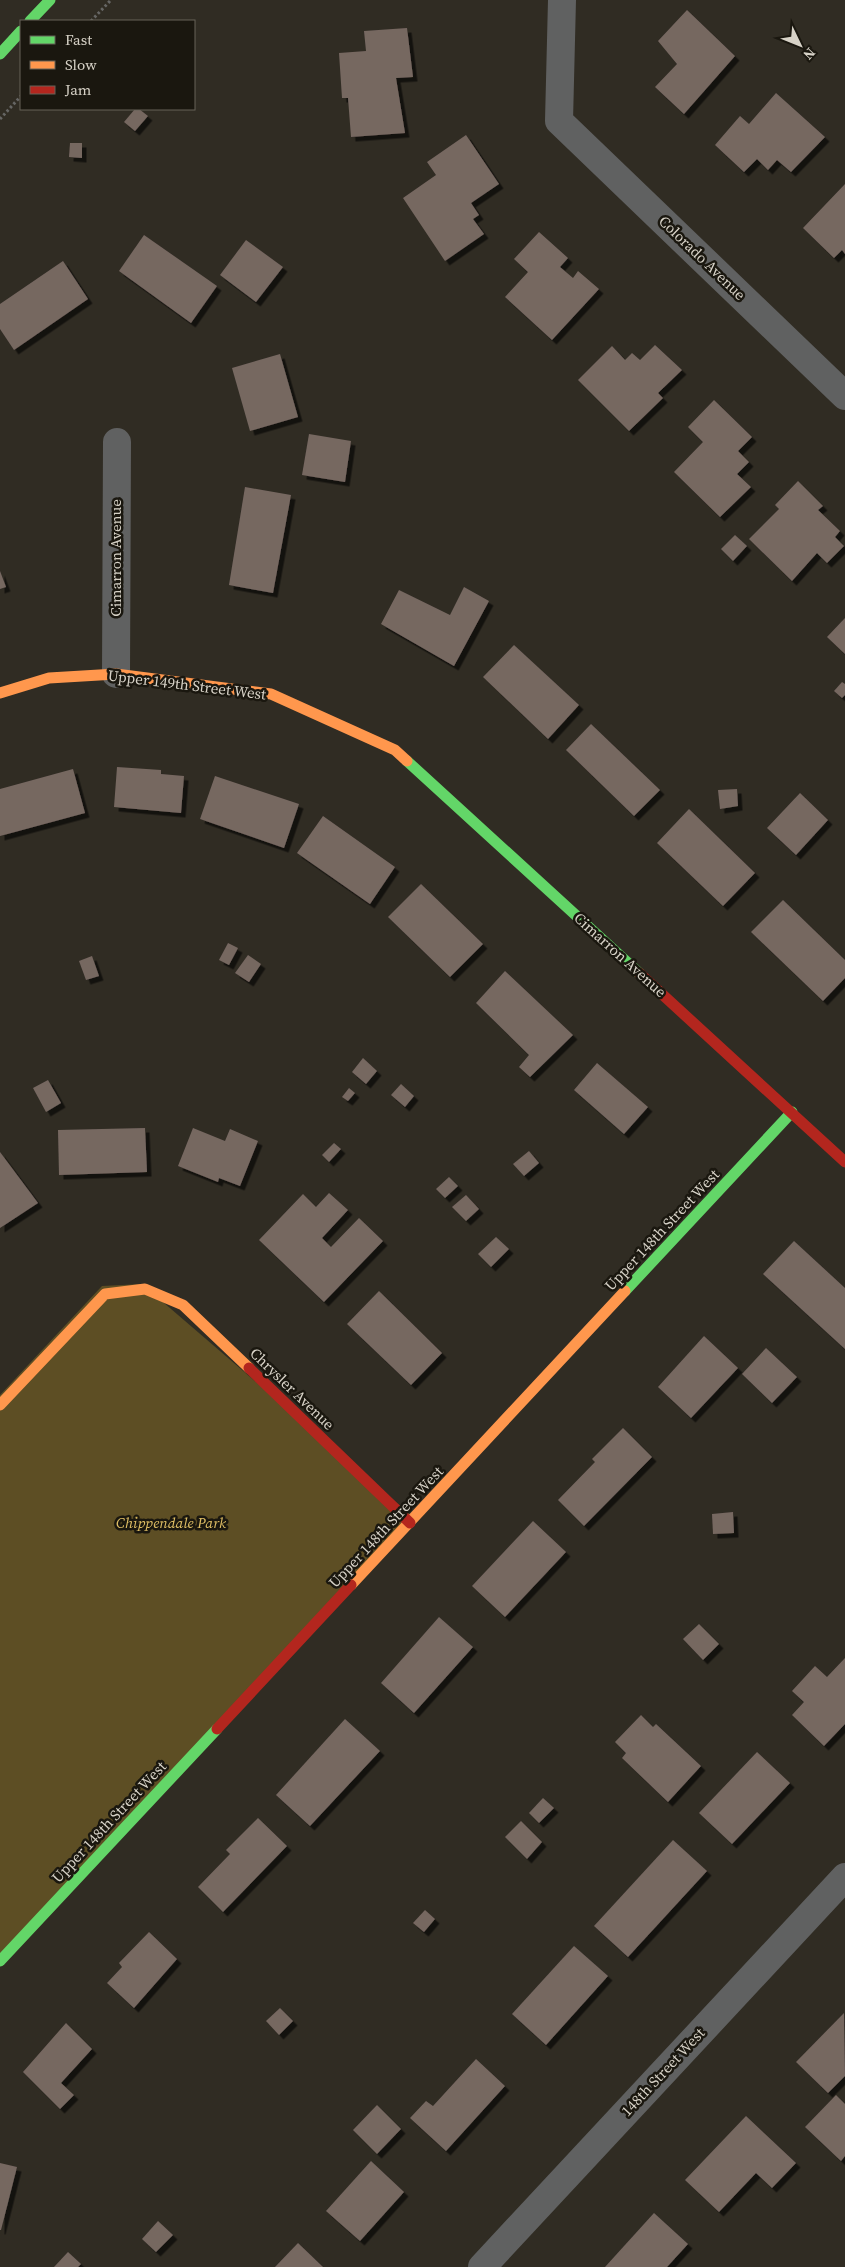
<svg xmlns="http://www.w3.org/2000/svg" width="845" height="2267" font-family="'Source Serif 4',serif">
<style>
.green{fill:#5d4e24}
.building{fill:#766761;filter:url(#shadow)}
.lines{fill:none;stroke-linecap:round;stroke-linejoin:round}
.path{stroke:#666664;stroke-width:3;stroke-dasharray:2.5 2.5;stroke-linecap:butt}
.street{stroke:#606161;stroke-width:28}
.fast{stroke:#63d668;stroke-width:11}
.slow{stroke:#ff974d;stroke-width:11}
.jam{stroke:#b3261e;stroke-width:11}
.labels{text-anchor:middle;stroke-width:5;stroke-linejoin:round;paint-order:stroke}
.street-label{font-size:15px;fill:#d7d2c7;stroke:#1a170f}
.park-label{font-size:15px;font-style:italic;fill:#dfbe64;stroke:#1a170f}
</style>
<defs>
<filter id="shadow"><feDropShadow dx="4.5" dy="4.5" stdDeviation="0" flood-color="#0009"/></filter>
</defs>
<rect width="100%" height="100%" fill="#302c23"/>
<path class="green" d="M142 1284 412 1516 0 1957V1395L102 1286Z"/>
<g class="building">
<path d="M687 10 735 56 684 114 655 87 677 64 658 41Z"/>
<path d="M407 28 413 77 396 78 405 133 351 137 348 98H342L339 53 366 51 364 31Z"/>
<path d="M776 93 825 137 791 172 777 160 768 170 757 159 744 172 715 145 740 116 749 124Z"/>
<path d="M135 109H139L148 116 135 131 124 122Z"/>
<path d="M466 135 499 184 471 203 479 215 473 219 484 234 445 261 403 198 436 175 427 162Z"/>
<path d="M70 143H82V158L69 157Z"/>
<path d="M845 184V254L842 250 834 258 803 228Z"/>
<path d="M539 232 568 258 560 267 573 278 578 271 599 289 552 340 505 297 528 272 514 259Z"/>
<path d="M144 235 217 286 191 323 119 271Z"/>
<path d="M246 240 283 267 256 302 220 275Z"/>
<path d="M63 261 88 299 14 350 0 329V304Z"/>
<path d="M655 345 682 370 658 393 663 398 629 431 578 380 612 346 625 360 632 353 640 360Z"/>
<path d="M280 354 298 417 250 431 232 368Z"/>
<path d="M714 400 752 437 738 451 749 462 737 474 751 487 720 517 674 472 703 442 688 427Z"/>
<path d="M309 434 351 441 345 482 302 475Z"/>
<path d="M798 481 823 506 818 510 840 531 835 537 844 546 827 563 817 553 792 581 749 539 779 509 775 505Z"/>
<path d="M245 487 291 495 273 593 229 585Z"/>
<path d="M735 535 747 546 733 561 721 549Z"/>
<path d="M0 571 6 587 0 589Z"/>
<path d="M464 587 489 601 454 666 381 624 399 590 450 615Z"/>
<path d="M845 618V654L827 637Z"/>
<path d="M514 645 579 705 548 739 483 677Z"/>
<path d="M842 682 845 684V695L842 698 834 691Z"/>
<path d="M591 724 660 790 634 816 566 750Z"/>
<path d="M117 767 161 770V774L184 776 181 813 114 807Z"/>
<path d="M73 769 85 813 0 836V789Z"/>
<path d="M215 776 299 804 284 848 200 819Z"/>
<path d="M737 789 738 806 720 809 718 790Z"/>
<path d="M800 793 828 820 796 855 767 828Z"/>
<path d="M689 809 755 873 723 906 657 843Z"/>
<path d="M323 816 395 867 370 904 297 853Z"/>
<path d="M421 884 483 944 450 977 388 917Z"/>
<path d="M783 900 845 960V978L823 1001 751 932Z"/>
<path d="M228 943 238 948 229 965 219 960Z"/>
<path d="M248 955 261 964 249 982 235 973Z"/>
<path d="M92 956 99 976 86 980 79 961Z"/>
<path d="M505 971 573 1035 530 1077 519 1067 529 1055 476 1003Z"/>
<path d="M363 1058 377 1071 366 1084 352 1072Z"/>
<path d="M597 1063 648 1107 624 1134 574 1090Z"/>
<path d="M48 1080 61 1103 46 1112 33 1088Z"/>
<path d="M401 1084 414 1096 405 1107 391 1095Z"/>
<path d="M349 1088 355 1093 348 1101 342 1097Z"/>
<path d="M145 1128 147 1172 59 1175 58 1130Z"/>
<path d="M193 1128 225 1141 230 1129 258 1141 240 1186 219 1178 218 1182 178 1166Z"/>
<path d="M334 1143 341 1149 329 1162 322 1155Z"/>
<path d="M529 1151 539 1163 524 1176 513 1164Z"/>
<path d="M0 1152 38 1203 0 1228Z"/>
<path d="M449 1177 458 1186 445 1198 436 1189Z"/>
<path d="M329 1193 348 1210 322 1238 331 1247 359 1218 383 1241 324 1302 259 1240 303 1194 316 1207Z"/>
<path d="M466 1195 479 1209 466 1221 452 1207Z"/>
<path d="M496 1237 509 1249 491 1267 478 1254Z"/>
<path d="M794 1241 845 1288V1349L763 1274Z"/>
<path d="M379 1291 442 1353 411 1385 347 1324Z"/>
<path d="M704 1336 738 1368 691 1418 658 1387Z"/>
<path d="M766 1348 797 1377 772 1403 742 1374Z"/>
<path d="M623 1428 652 1457 584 1526 558 1500 595 1462 592 1459Z"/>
<path d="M733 1512 734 1533 713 1534 712 1514Z"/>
<path d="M533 1521 566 1552 505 1617 472 1586Z"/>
<path d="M439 1617 473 1647 414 1713 381 1683Z"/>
<path d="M699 1624 719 1644 703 1660 683 1639Z"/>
<path d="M845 1658V1724L824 1746 792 1715 804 1702 792 1691 815 1666 827 1677Z"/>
<path d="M641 1715 653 1727 656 1724 701 1766 668 1802 622 1758 626 1753 615 1742Z"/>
<path d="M345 1719 380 1751 310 1826 276 1795Z"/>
<path d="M757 1752 790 1783 732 1844 699 1813Z"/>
<path d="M543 1798 554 1808 539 1823 529 1813Z"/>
<path d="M258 1818 287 1846 223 1912 198 1887 230 1854 226 1850Z"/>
<path d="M521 1821 542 1842 527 1859 505 1837Z"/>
<path d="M673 1840 707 1871 628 1957 594 1926Z"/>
<path d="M425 1910 435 1919 424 1932 413 1923Z"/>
<path d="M149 1932 177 1959 134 2008 107 1983 122 1967 119 1963Z"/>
<path d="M574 1946 608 1976 546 2045 512 2014Z"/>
<path d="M280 2008 293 2021 279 2035 266 2021Z"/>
<path d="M844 2013 845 2076 828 2093 796 2062Z"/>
<path d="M66 2023 92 2049 61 2083 74 2095 60 2109 23 2072Z"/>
<path d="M476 2059 505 2086 446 2151 410 2118 426 2101 433 2106Z"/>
<path d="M836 2095 845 2104V2156L841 2161 805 2127Z"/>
<path d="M377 2105 401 2129 377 2154 353 2130Z"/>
<path d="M746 2116 796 2163 772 2188 756 2173 719 2212 685 2180Z"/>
<path d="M371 2161 404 2192 360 2241 326 2211Z"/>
<path d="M0 2163 17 2167 1 2230H0Z"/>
<path d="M654 2213 688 2244 667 2267H605Z"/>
<path d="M158 2221 173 2235 156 2252 142 2239Z"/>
<path d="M298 2243 323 2267H275Z"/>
<path d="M68 2252 81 2264 78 2267H54Z"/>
</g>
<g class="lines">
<g class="path">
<path d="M91 21 111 0"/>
<path d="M0 119 21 96"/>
</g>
<g class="street">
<path d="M562 0 559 121 845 396"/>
<path d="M116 674 117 442"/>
<path d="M482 2267 845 1877"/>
</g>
<g class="fast">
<path d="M30 21 50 0"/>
<path d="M0 54 21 31"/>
<path d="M407 761 639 973"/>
<path d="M625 1291 792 1112"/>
<path d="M0 1961 217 1729"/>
</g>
<g class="slow">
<path d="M0 693 49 678 116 674 271 694 395 750 407 761"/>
<path d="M0 1405 105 1294 145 1289 183 1305 249 1368"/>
<path d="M351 1585 625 1291"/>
</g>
<g class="jam">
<path d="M639 973 845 1162"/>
<path d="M249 1368 410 1523"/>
<path d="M217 1729 351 1585"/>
</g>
</g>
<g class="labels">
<g class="street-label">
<text transform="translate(702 258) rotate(44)" y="5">Colorado Avenue</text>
<text transform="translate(116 558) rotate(-90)" y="5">Cimarron Avenue</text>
<text transform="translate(187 685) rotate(7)" y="5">Upper 149th Street West</text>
<text transform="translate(620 955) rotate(42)" y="5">Cimarron Avenue</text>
<text transform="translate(662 1230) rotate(-47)" y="5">Upper 148th Street West</text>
<text transform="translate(292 1389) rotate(44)" y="5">Chrysler Avenue</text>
<text transform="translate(386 1527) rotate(-47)" y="5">Upper 148th Street West</text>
<text transform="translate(109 1822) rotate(-47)" y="5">Upper 148th Street West</text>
<text transform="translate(663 2072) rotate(-47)" y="5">148th Street West</text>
</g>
<g class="park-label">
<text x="171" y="1528">Chippendale Park</text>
</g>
</g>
<rect x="20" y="20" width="175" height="90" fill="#1a170f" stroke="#666259"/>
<rect x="30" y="36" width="25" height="8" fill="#63d668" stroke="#666259"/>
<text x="65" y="45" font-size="15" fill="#d7d2c7">Fast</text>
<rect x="30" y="61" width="25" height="8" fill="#ff974d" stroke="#666259"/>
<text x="65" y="70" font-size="15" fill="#d7d2c7">Slow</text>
<rect x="30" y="86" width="25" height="8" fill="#b3261e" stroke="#666259"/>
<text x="65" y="95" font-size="15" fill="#d7d2c7">Jam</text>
<g transform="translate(800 45) rotate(133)" stroke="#1a170f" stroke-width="4" paint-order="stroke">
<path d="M0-4L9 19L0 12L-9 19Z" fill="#d7d2c7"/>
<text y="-8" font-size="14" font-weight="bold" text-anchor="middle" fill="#d7d2c7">N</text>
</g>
</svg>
